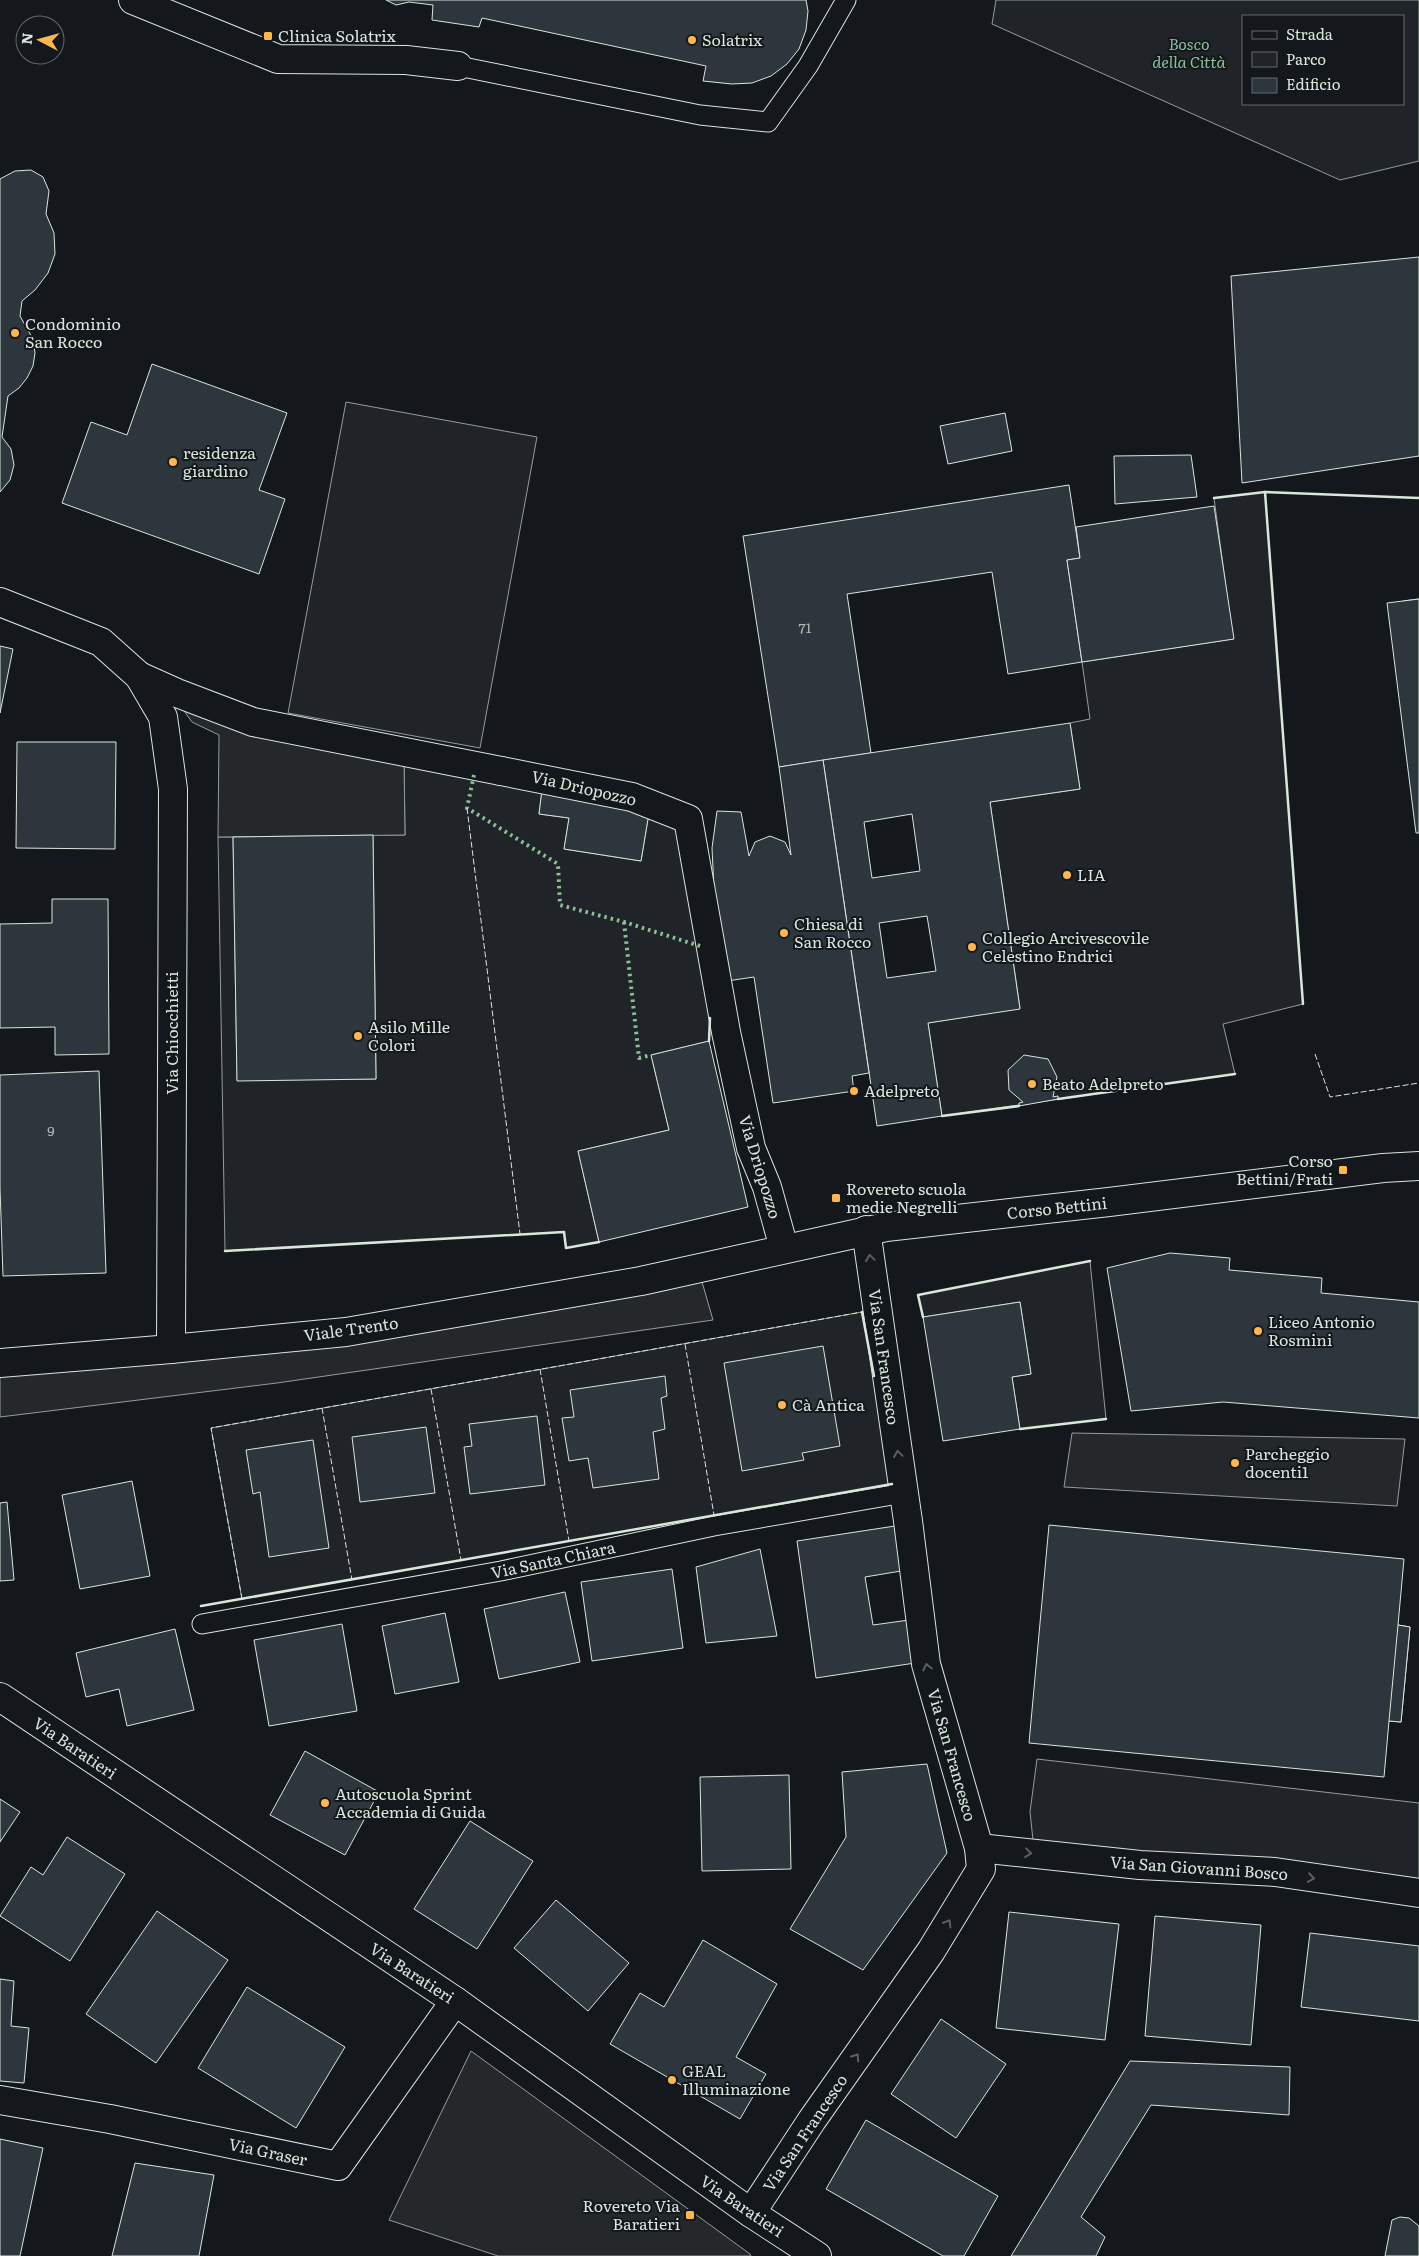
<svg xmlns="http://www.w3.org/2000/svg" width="1419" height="2256" font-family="Literata,serif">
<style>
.green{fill:#202428;stroke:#939e99;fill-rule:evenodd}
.parking{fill:#24282b;stroke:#939e99}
.building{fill:#2c363c;stroke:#d8e6dc;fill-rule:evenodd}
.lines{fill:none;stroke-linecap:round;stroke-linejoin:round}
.service-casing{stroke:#d8e6dc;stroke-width:21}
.pedestrian-casing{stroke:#d8e6dc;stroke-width:30}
.minor-casing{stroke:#d8e6dc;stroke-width:30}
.service{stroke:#14181c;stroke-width:19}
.pedestrian{stroke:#14181c;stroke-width:28}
.minor{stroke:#14181c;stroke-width:28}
.hedge{stroke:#8ac095;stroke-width:4;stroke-dasharray:2.5 4;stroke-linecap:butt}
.fence{stroke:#d8e6dc;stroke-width:1;stroke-dasharray:6 2.5;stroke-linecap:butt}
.wall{stroke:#d8e6dc;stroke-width:2.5}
.oneway{stroke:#59605f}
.poi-dot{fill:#ffb74d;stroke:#14181c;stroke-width:2}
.labels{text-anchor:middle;stroke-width:4;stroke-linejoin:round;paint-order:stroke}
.number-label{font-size:14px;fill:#adbab4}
.poi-label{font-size:16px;fill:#d8e6dc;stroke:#14181c;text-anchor:start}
.park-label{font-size:16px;font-style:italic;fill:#8ac095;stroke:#14181c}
.street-label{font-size:16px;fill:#d8e6dc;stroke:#14181c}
</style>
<rect width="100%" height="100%" fill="#14181c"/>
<g class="green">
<path d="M996 0H1419V161L1340 180 992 24ZM1243 16H1403V104H1243Z"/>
<path d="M346 402 537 437 480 748 288 713Z"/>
<path d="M1265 492 1303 1004 1223 1024 1235 1074 942 1116 928 1023 1020 1008 990 802 1080 789 1070 723 1090 719 1082 662 1233 639 1214 498Z"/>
<path d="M404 759 542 790 539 814 569 818 564 849 641 861 649 813 682 825 710 1013 709 1041 651 1055 669 1130 578 1151 599 1242 566 1248 564 1232 225 1251 218 837H233L237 1080 376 1079 373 835H405Z"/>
<path d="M1090 1261 1106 1419 1020 1429 1012 1377 1031 1374 1020 1302 923 1317 918 1295Z"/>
<path d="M862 1312 892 1484 242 1599 211 1428Z"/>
<path d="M1037 1759 1419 1803V1882L1033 1840 1030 1812Z"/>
</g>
<g class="parking">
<path d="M174 697 404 759 405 835 218 837 219 735 192 722Z"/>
<path d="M698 1268 713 1320 277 1383 0 1417V1363L171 1349Z"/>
<path d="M1072 1433 1405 1439 1397 1506 1064 1487Z"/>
<path d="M471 2051 750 2254 751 2256H498L389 2220Z"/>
</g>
<g class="building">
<path d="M386 0H806L808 11 806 30 799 49 787 64 771 76 752 83 732 84 703 81 706 66 482 18 479 27 432 20 433 5 409 2 396 5Z"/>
<path d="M31 170 43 177 49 191 46 214 54 233 55 254 48 273 35 290 22 301 20 316 33 339 35 353 33 366 27 378 19 388 8 396 2 437 11 449 14 465 10 480 0 492V179L15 171Z"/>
<path d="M1419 257V456L1242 483 1231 276Z"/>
<path d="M152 364 287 413 259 490 285 499 259 574 62 503 91 422 127 435Z"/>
<path d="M1005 413 1012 451 948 464 940 426Z"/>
<path d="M1191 455 1197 497 1115 504 1114 456Z"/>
<path d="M1069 485 1080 558 1067 560 1082 662 1008 674 992 572 847 594 871 753 779 767 743 536Z"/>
<path d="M1214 506 1234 639 1082 662 1067 560 1080 558 1076 527Z"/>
<path d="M1419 599V725L1403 601Z"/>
<path d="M1419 599V833H1416L1387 603Z"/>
<path d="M0 646 13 649 0 713Z"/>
<path d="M1070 723 1080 789 990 802 1020 1009 928 1023 942 1116 877 1126 823 760ZM912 814 920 871 872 878 864 822ZM927 916 936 971 887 978 879 923Z"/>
<path d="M17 742H116L115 849 16 848Z"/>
<path d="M823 760 869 1073 852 1076 854 1091 773 1103 754 977 727 981 714 889 712 848 717 811 741 812 749 856 755 842 770 836 785 842 791 855 779 767Z"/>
<path d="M542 790 649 813 641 861 564 849 569 818 539 814Z"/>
<path d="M373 835 376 1079 237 1081 233 837Z"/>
<path d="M52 899H108L109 1054 55 1055V1027L0 1028V924L52 923Z"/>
<path d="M709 1041 748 1207 599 1242 578 1151 669 1130 651 1055Z"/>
<path d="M1024 1055 1048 1059 1057 1077 1053 1097 1058 1096V1099L1019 1106V1103L1023 1102 1009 1090 1008 1070Z"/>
<path d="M99 1071 106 1273 3 1276 0 1188V1075Z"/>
<path d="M1170 1253 1230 1258 1229 1270 1322 1278 1321 1293 1419 1302V1418L1223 1402 1131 1411 1107 1268Z"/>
<path d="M1020 1302 1031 1374 1012 1377 1020 1429 943 1441 923 1317Z"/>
<path d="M823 1346 840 1446 802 1453 804 1460 742 1471 724 1363Z"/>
<path d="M665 1376 667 1396 661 1398 665 1429 653 1432 659 1479 593 1488 588 1458 569 1461 562 1418 574 1417 570 1390Z"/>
<path d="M537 1416 545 1485 470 1494 464 1447 472 1446 469 1424Z"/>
<path d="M426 1427 435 1493 360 1502 352 1437Z"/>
<path d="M313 1440 329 1548 269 1557 260 1492 253 1494 246 1450Z"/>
<path d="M132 1481 150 1576 80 1589 62 1495Z"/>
<path d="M7 1502 14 1580 0 1581V1503Z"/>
<path d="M1049 1525 1404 1559 1398 1625 1410 1627 1401 1722 1389 1721 1384 1777 1029 1743Z"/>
<path d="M895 1526 901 1571 865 1577 873 1625 909 1620 915 1663 816 1678 797 1541Z"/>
<path d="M760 1549 777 1636 706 1643 696 1567Z"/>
<path d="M672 1569 683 1648 592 1661 581 1582Z"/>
<path d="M565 1592 580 1662 499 1679 484 1609Z"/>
<path d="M445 1613 459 1682 395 1694 382 1626Z"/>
<path d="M342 1624 357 1711 269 1726 254 1640Z"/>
<path d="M1398 1625 1410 1627 1401 1722 1389 1721Z"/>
<path d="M175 1629 194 1710 127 1726 119 1689 86 1697 76 1653Z"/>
<path d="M305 1751 379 1792 345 1855 270 1815Z"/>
<path d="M927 1764 947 1853 863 1970 790 1929 846 1837 842 1772Z"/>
<path d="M789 1775 791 1869 702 1871 700 1777Z"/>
<path d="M0 1799 20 1812 0 1842Z"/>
<path d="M470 1821 533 1861 477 1949 414 1909Z"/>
<path d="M67 1837 125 1874 70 1961 0 1916 31 1867 43 1875Z"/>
<path d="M556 1900 629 1963 588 2011 514 1948Z"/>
<path d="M157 1911 228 1960 156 2063 86 2014Z"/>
<path d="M1009 1912 1119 1924 1105 2040 996 2028Z"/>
<path d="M1155 1916 1261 1925 1251 2045 1145 2036Z"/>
<path d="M1310 1933 1419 1946V2021L1301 2007Z"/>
<path d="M703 1940 777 1984 736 2057 766 2074 740 2119 610 2044 640 1993 664 2007Z"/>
<path d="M0 1979 14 1981 11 2026 29 2028 24 2083 0 2081Z"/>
<path d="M247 1987 345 2047 296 2128 198 2068Z"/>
<path d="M941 2019 1006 2064 956 2138 891 2094Z"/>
<path d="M1130 2061 1290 2067 1289 2115 1151 2105 1081 2217 1105 2237 1096 2256H1011Z"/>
<path d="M866 2120 998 2196 964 2256H943L826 2189Z"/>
<path d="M0 2139 43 2148 20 2256H0Z"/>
<path d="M135 2163 214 2175 199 2256H112Z"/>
<path d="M1400 2217 1409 2218 1419 2226V2256H1385L1392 2220Z"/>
</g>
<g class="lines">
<defs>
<g id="service">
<path d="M458 66 700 115 768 122 808 66 846 0"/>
<path d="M202 1624 501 1571 714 1526 904 1493"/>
</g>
<path id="pedestrian" d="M139 676 177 693 253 722 501 771"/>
<g id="minor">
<path d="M133 0 278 59 406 60 458 66"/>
<path d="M0 602 101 642 139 676 163 717 173 789 171 1349"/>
<path d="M501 771 632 797 688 819 726 1032 751 1148 767 1187 784 1248"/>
<path d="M0 1363 171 1349 346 1332 641 1281 886 1227 1109 1202 1383 1168 1419 1166"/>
<path d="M0 1697 455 2001 751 2213 817 2256"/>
<path d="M979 1848 1140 1865 1275 1872 1419 1893"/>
<path d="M0 2100 110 2119 338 2166 455 2001"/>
<path d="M751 2213 812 2120 931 1951 981 1869 979 1848 926 1664 908 1521 866 1230"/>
</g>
</defs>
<use href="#service" class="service-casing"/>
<use href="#pedestrian" class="pedestrian-casing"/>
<use href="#minor" class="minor-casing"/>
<use href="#service" class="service"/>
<use href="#pedestrian" class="pedestrian"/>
<use href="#minor" class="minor"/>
<g class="hedge">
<path d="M474 775 467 808 558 864 560 905 624 922 700 946"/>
<path d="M624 922 639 1058 651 1055"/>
</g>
<g class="fence">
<path d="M467 808 520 1234"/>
<path d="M1315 1054 1330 1097 1419 1083"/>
<path d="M685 1344 714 1515"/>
<path d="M540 1369 569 1541"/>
<path d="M431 1389 461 1560"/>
<path d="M322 1408 352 1580"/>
<path d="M242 1599 211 1428 862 1312"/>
</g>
<g class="wall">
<path d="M1265 492 1303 1004"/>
<path d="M1214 498 1265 492 1419 498"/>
<path d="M709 1041 710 1018"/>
<path d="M1058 1099 1235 1074"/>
<path d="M942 1116 1019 1106"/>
<path d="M225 1251 564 1232 566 1248 599 1242"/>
<path d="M862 1312 874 1376"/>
<path d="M923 1317 918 1295 1090 1261"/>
<path d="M1020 1429 1106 1419"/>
<path d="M201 1606 892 1484"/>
</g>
</g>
<defs><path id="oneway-chevron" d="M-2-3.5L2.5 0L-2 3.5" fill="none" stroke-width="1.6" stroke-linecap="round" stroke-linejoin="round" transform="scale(1.25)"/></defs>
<g class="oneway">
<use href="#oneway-chevron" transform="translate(870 1258) rotate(-98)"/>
<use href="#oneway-chevron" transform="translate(898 1454) rotate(-98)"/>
<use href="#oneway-chevron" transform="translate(927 1667) rotate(-103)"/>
<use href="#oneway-chevron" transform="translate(1028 1853) rotate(6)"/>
<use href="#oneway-chevron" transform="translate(1311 1878) rotate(8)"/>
<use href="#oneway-chevron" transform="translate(948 1923) rotate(-58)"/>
<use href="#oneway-chevron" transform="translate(856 2057) rotate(-55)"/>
</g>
<g class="poi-dot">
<rect x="263" y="31" width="10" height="10" rx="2.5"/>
<circle cx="692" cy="40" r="5"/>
<circle cx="15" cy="333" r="5"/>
<circle cx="173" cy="462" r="5"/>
<circle cx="1067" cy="875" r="5"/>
<circle cx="784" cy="933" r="5"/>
<circle cx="972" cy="947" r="5"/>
<circle cx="358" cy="1036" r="5"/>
<circle cx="1032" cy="1084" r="5"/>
<circle cx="854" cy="1091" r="5"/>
<rect x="1338" y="1165" width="10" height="10" rx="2.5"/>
<rect x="831" y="1193" width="10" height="10" rx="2.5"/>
<circle cx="1258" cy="1331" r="5"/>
<circle cx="782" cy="1405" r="5"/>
<circle cx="1235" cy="1463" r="5"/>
<circle cx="325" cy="1803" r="5"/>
<circle cx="672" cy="2080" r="5"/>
<rect x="685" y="2210" width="10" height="10" rx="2.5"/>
</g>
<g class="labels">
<g class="number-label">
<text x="805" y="633">71</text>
<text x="51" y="1136">9</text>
</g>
<g class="poi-label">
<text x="278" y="42">Clinica Solatrix</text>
<text x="702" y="46">Solatrix</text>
<text x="25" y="330">Condominio<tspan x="25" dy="18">San Rocco</tspan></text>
<text x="183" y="459">residenza<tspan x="183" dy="18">giardino</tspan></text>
<text x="1077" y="881">LIA</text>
<text x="794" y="930">Chiesa di<tspan x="794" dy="18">San Rocco</tspan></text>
<text x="982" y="944">Collegio Arcivescovile<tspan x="982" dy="18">Celestino Endrici</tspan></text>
<text x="368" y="1033">Asilo Mille<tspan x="368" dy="18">Colori</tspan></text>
<text x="1042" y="1090">Beato Adelpreto</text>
<text x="864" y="1097">Adelpreto</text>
<text x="1333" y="1167" text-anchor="end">Corso<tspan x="1333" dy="18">Bettini/Frati</tspan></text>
<text x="846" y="1195">Rovereto scuola<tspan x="846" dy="18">medie Negrelli</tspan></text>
<text x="1268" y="1328">Liceo Antonio<tspan x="1268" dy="18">Rosmini</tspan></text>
<text x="792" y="1411">Cà Antica</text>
<text x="1245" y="1460">Parcheggio<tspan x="1245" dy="18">docenti1</tspan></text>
<text x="335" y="1800">Autoscuola Sprint<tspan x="335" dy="18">Accademia di Guida</tspan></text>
<text x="682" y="2077">GEAL<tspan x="682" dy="18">Illuminazione</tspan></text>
<text x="680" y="2212" text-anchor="end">Rovereto Via<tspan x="680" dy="18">Baratieri</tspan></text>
</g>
<g class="park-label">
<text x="1189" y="50">Bosco<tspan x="1189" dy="18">della Città</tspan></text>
</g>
<g class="street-label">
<text transform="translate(584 788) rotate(13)" y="6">Via Driopozzo</text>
<text transform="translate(172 1033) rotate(-90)" y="6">Via Chiocchietti</text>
<text transform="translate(760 1167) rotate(73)" y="6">Via Driopozzo</text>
<text transform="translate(1057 1208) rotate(-6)" y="6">Corso Bettini</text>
<text transform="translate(351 1329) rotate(-8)" y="6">Viale Trento</text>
<text transform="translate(884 1357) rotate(82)" y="6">Via San Francesco</text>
<text transform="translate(553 1560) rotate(-12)" y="6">Via Santa Chiara</text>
<text transform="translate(75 1748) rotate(34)" y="6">Via Baratieri</text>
<text transform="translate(952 1755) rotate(74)" y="6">Via San Francesco</text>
<text transform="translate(1199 1868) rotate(4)" y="6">Via San Giovanni Bosco</text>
<text transform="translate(412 1973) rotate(33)" y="6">Via Baratieri</text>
<text transform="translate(805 2133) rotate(-56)" y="6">Via San Francesco</text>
<text transform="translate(268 2152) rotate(12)" y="6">Via Graser</text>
<text transform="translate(742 2206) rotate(34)" y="6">Via Baratieri</text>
</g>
</g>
<rect x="1242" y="15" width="162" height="90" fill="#14181c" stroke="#626a69"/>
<rect x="1252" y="31" width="25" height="8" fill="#14181c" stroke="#626a69"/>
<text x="1286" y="40" font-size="15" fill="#d8e6dc">Strada</text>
<rect x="1252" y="52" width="25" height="15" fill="#202428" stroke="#626a69"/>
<text x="1286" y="65" font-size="15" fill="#d8e6dc">Parco</text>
<rect x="1252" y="78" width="25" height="15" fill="#2c363c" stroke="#626a69"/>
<text x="1286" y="90" font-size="15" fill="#d8e6dc">Edificio</text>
<g transform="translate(40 40) rotate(276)"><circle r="24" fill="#14181c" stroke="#626a69"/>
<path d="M0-4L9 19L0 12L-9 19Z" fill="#ffb74d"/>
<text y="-8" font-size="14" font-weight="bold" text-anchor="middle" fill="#d8e6dc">N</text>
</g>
</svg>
